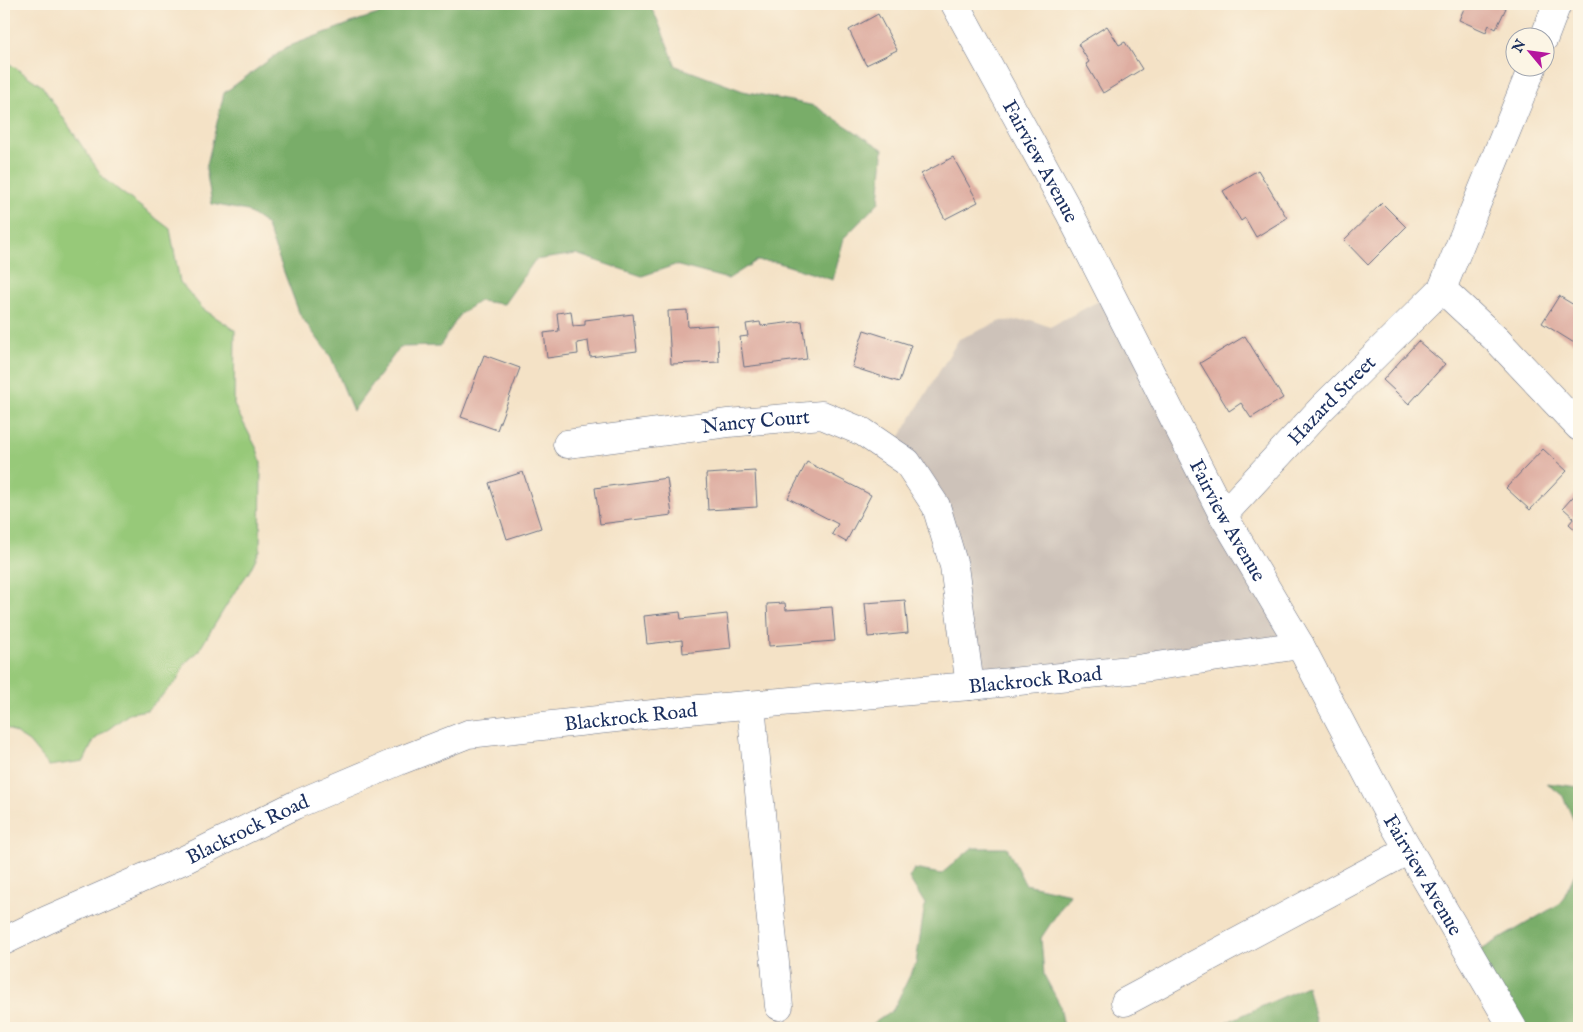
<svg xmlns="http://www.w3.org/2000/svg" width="1583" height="1032" font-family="'IM FELL English',serif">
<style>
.industrial{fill:#cdc2b9}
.green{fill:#97c979;stroke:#597c6c}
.forest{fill:#79ad69;stroke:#4a6e64}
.building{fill:#deada1}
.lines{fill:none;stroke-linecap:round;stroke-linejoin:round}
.minor-casing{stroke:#676e82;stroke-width:29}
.major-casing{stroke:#676e82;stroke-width:29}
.minor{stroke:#fff;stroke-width:28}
.major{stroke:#fff;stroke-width:28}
.labels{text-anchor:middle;stroke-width:5;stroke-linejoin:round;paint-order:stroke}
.street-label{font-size:20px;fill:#1b2f5e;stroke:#fcf5e5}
</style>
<rect width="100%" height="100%" fill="#fcf5e5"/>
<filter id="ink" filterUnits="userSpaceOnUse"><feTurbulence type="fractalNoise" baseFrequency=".02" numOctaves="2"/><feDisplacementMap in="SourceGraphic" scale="10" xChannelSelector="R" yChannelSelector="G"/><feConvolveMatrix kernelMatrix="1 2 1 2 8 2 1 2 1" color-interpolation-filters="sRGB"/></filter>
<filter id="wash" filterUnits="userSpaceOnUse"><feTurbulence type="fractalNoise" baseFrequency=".0096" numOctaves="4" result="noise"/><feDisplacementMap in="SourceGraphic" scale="20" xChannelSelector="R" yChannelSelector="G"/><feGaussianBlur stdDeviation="1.12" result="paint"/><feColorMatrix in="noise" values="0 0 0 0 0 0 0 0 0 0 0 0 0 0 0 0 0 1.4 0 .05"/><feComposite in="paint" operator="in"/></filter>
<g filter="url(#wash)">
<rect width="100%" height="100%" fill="#f4e2c6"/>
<path class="industrial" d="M1110 295 1295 634 969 682 952 560 893 448 959 339 1001 321 1031 320 1050 327Z"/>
<path class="green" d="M4 60 42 86 104 179 170 229 180 282 203 309 235 330 234 405 257 449 261 462 260 550 249 572 234 593 198 652 185 663 177 681 147 710 130 713 94 740 84 761 49 766 29 742 4 726Z"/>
<g class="forest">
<path d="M411 4H649L657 19 676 66 743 91 815 106 884 150 882 154 883 155 879 202 844 238 833 280 776 262 756 261 728 279 675 265 642 276 576 254 535 260 504 304 479 301 460 314 440 346 400 347 353 411 331 357 300 315 266 224 247 211 212 204 206 169 224 93 287 47 362 19Z"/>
<path d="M1547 783 1579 787V832L1563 796Z"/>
<path d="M972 848H1007L1025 884 1070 894 1041 938 1044 975 1060 1005 1064 1028H867L893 1010 916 963 925 904 909 878 914 869 941 874Z"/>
<path d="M1579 865V1028H1513L1476 953 1561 903Z"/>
<path d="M1307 986 1317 1028H1214Z"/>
</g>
<g id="blocks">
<g class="building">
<path d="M1466 4H1503L1501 6 1506 8 1496 29 1489 25 1486 32 1459 20Z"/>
<path d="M878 14 897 50 866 65 849 30Z"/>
<path d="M1107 26 1119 45 1125 42 1142 69 1103 93 1086 64 1089 62 1078 44Z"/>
<path d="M953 157 978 202 945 219 921 174Z"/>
<path d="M1258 170 1287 218 1256 237 1245 218 1241 221 1223 191Z"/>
<path d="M1382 203 1406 227 1368 265 1344 240Z"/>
<path d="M1559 296 1579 308V346L1542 323Z"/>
<path d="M687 310 688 327 717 325 719 362 671 364 668 311Z"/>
<path d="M571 311 573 326 585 325V320L633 314 637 351 590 357 588 341 577 343 578 354 547 358 544 333 559 331 557 313Z"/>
<path d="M802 321 807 359 744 367 740 337 748 336 746 324 760 322 761 326Z"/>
<path d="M864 330 911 345 899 382 852 367Z"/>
<path d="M1245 336 1283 398 1251 418 1241 403 1229 411 1200 363Z"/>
<path d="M1418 341 1445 364 1409 404 1383 380Z"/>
<path d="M484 355 520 368 497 430 461 417Z"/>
<path d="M1543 449 1567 471 1530 510 1506 488Z"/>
<path d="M807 462 871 495 846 542 832 534 838 524 788 498Z"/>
<path d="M755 471 757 507 708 510 706 474Z"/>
<path d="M523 472 541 528 507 539 489 483Z"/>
<path d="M667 478 672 515 600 524 595 488Z"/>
<path d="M1579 490V533L1569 524 1574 518 1563 508Z"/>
<path d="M905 600 908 633 868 637 865 603Z"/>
<path d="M785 603 786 610 832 607 835 641 769 646 767 604Z"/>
<path d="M680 612 681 619 727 614 731 648 683 653 682 640 647 644 644 616Z"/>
</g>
</g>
</g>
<g filter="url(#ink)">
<use href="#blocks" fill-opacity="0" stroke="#676e82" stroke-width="1"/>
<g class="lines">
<defs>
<g id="minor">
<path d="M1544 38 1557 4"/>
<path d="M1442 289 1498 341 1579 427"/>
<path id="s1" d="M567 444 728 423 822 415 863 432 907 462 936 506 954 566 970 686"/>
<path id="s2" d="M1223 515 1322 408 1442 289 1532 68"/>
<path d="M751 705 779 1006"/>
<path id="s3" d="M4 941 47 920 186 859 295 805 399 761 468 734 699 709 970 686 1130 670 1300 645"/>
<path d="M1125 1002 1409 850"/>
</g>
<g id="major">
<path id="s4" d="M955 4 1069 212 1223 515 1300 645 1392 821 1513 1028"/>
</g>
</defs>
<use href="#minor" class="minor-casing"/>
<use href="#major" class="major-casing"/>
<use href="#minor" class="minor"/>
<use href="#major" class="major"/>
</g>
</g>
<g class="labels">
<g class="street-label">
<text dy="7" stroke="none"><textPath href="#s4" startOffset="179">Fairview Avenue</textPath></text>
<text dy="7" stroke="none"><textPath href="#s2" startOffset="158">Hazard Street</textPath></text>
<text dy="7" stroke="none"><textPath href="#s1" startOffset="190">Nancy Court</textPath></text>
<text dy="7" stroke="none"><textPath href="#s4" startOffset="584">Fairview Avenue</textPath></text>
<text dy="7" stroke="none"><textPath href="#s3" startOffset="1078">Blackrock Road</textPath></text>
<text dy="7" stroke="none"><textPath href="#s3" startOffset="672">Blackrock Road</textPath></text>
<text dy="7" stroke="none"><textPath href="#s3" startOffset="268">Blackrock Road</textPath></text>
<text dy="7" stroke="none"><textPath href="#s4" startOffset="989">Fairview Avenue</textPath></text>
</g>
</g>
<rect width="1583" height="1032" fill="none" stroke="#fcf5e5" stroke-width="20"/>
<g transform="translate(1530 52) rotate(299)"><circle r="24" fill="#fcf5e5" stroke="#a2a6af"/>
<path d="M0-4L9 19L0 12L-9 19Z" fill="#b5179e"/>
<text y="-8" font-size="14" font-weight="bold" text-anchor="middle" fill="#1b2f5e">N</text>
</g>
</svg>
